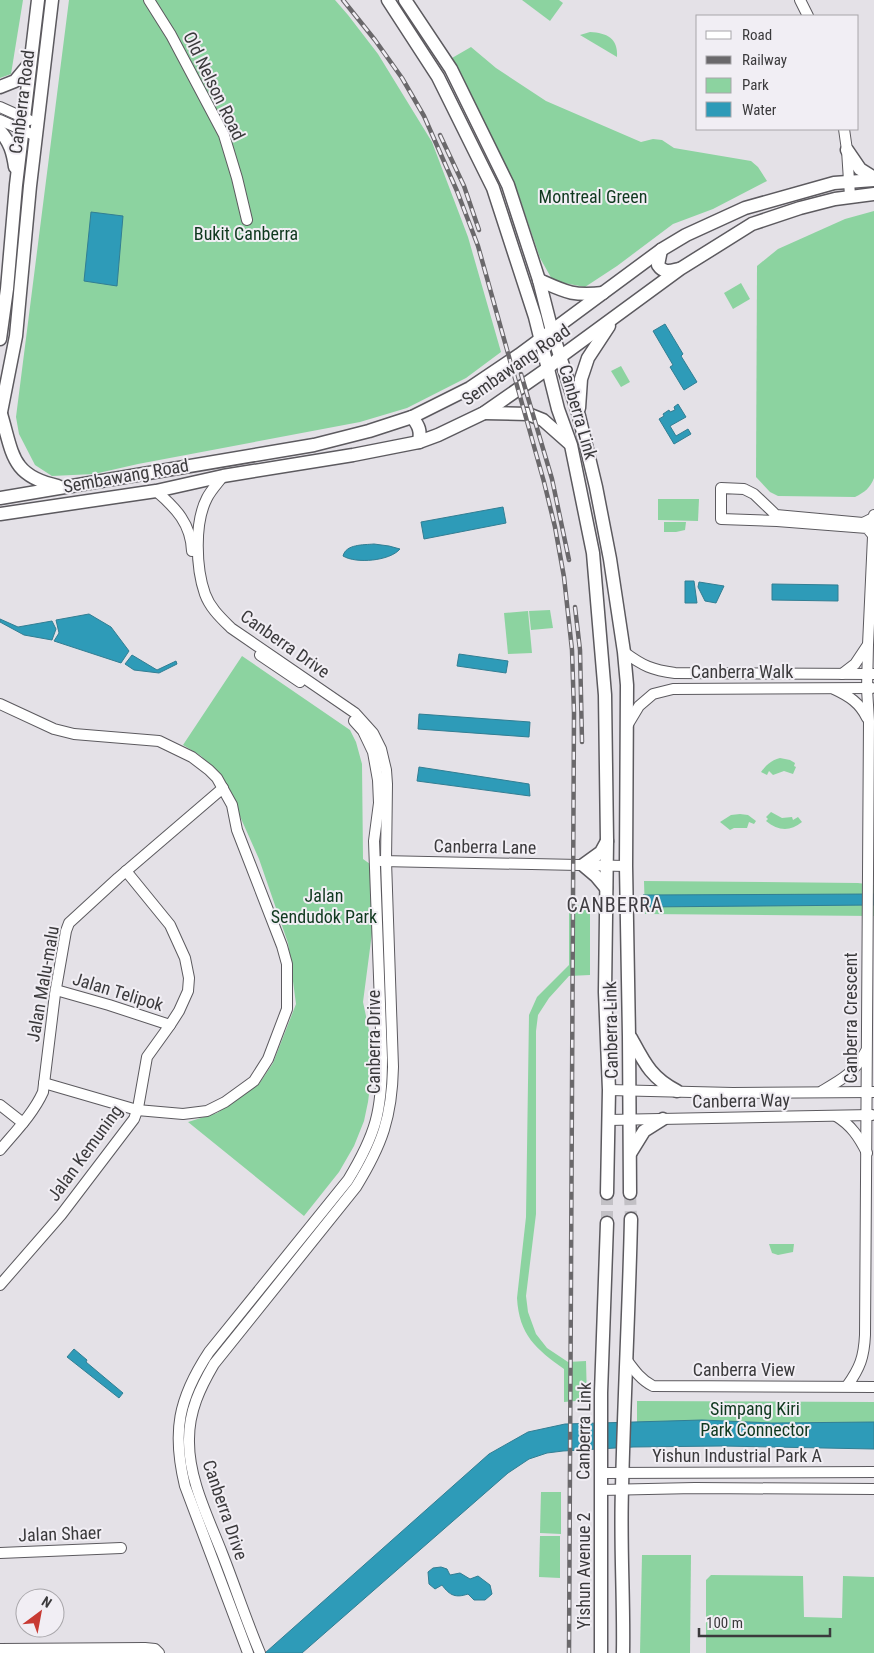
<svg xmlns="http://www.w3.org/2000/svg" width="874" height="1653" font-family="'Roboto Condensed',sans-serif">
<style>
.green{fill:#8cd3a0}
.water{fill:#2e9bb8;stroke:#327e93}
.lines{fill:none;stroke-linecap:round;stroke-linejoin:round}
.major-tunnel{stroke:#c2c0c5;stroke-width:12;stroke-dasharray:12 6;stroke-linecap:butt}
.minor-casing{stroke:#5c5a5f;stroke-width:12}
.major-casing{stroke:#5c5a5f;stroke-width:15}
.minor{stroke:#fff;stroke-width:10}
.major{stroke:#fff;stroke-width:12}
.rail-casing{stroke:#6a686b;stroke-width:4.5}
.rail{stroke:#f1eef4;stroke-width:2.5;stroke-dasharray:8;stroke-linecap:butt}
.labels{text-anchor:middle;stroke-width:4;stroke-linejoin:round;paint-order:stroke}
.street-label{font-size:18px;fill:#3b3a3c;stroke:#f1eef4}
.park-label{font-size:18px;fill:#0f381e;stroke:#f1eef4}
.quarter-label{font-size:20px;letter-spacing:1px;fill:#403d42;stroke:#f1eef4}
</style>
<rect width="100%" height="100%" fill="#e4e1e7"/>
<g class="green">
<path d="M0 0H23L11 74 0 78Z"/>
<path d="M69 0H335L348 15 378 54 432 142 468 237 501 352 466 378 407 408 360 422 138 464 94 474 52 476 35 465 19 434 16 417Z"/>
<path d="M522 0H559L563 3 550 21Z"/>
<path d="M590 32C607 33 618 38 617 57L580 35Z"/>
<path d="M471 47 496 68 546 101 641 142 653 139 662 140 674 148 751 161 758 167 767 181 713 209 673 224 617 266 585 287 553 281 540 258 518 193 452 58Z"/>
<path d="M874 211V478C870 488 865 492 855 497L778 496 770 492 756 477 757 266 778 249 845 219Z"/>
<path d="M741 283 750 299 733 309 724 293Z"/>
<path d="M621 366 630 382 621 387 611 371Z"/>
<path d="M658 499H699L698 521 658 520Z"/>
<path d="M664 522H686L685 530 676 532H664Z"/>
<path d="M550 610 553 628 531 630 529 611Z"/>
<path d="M528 611 532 653 508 654 504 613Z"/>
<path d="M242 656 350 730 356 742 362 764 363 859 370 864 372 933 363 1002 370 1035 371 1078 368 1102 364 1121 354 1146 339 1172 304 1216 188 1122 217 1113 259 1084 273 1063 296 1004 288 943 259 859 226 785 201 756 183 745Z"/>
<path d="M780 758 790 760 795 763 794 766 796 767 793 774 784 771 773 775 769 771 767 775 761 772C766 765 772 760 780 758Z"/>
<path d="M771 812 782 818 792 817 793 820 798 817 802 822C790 832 778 831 766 821L768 819 766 817Z"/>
<path d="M740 814 748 815 756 821 754 824 749 822 747 828H734L730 830 720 822 731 815Z"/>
<path d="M644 881 858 883 874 885V916L645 914Z"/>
<path d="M590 905V975L569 976 549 998 538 1015 536 1031V1214L526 1296 528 1312 536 1334 547 1348 568 1362 586 1361 587 1400 564 1402V1369C536 1349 519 1335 517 1298L526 1217 529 1015 537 997 569 965V906Z"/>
<path d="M769 1244H794L793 1252 778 1255 772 1253Z"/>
<path d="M637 1401 874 1402V1439L637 1437Z"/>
<path d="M541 1492H561V1534L540 1533Z"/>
<path d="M540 1536H560V1578L539 1577Z"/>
<path d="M642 1555H691L690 1653H640Z"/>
<path d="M711 1575 803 1576 804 1617 842 1618 843 1576 874 1577V1653H706V1580Z"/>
</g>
<g class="water">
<path d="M91 212 123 216 117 286 84 281Z"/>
<path d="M665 324 683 354 681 356 697 382 684 390 670 367 673 365 653 331Z"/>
<path d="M678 404 686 417 670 426 676 436 688 429 691 434 674 444 659 419 664 416 663 414 669 410 670 412 675 410 674 407Z"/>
<path d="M503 507 506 523 424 539 421 522Z"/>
<path d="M374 544 389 546 400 549C390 561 356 564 343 556 346 544 363 545 374 544Z"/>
<path d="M685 581H694L697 603H685Z"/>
<path d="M699 582 724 586 716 603 705 601 698 587Z"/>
<path d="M772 584 838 585V601L772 600Z"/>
<path d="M89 614 111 627 129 651 121 663 54 641 59 633 56 620Z"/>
<path d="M0 619 18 627 52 621 56 629 52 640 24 635 0 622Z"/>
<path d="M459 654 508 661 506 673 457 666Z"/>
<path d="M132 655 157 670 176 661 177 664 159 673 134 670 125 664Z"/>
<path d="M419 714 530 722 529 737 418 729Z"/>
<path d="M419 767 529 784 530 796 417 781Z"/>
<path d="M874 894V905L642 907 643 895Z"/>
<path d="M74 1349 87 1360 86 1362 123 1393 119 1398 67 1357Z"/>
<path d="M702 1420 772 1423 874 1422V1449L722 1446 633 1447 563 1451 547 1453 529 1459 508 1473 302 1653H265L489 1454 528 1432 565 1424Z"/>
<path d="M441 1567 447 1569 450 1575 460 1573 470 1579 478 1576 490 1585 492 1594 485 1600H474L468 1594C456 1598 450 1596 442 1585L435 1589 429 1584 428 1572 433 1568Z"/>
</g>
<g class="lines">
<g class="major-tunnel">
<path d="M630 1193 631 1219"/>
<path d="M607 1223V1193"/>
</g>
<defs>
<g id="minor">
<path d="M149 0 171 35 224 135 237 178 247 220"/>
<path d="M800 0 808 16"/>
<path d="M0 107 29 120"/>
<path d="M0 120 36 136"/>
<path d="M844 129 847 150 850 196"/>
<path d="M223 476C218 483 211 490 207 498 194 523 196 568 205 594 210 608 221 618 231 628L355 713 373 733 381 749 386 770 387 784 386 861 393 1067C392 1117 382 1145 356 1187L214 1364C200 1388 189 1411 189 1439 188 1478 208 1517 222 1553 235 1586 246 1620 260 1653"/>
<path d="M156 491C176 508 191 524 192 551"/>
<path d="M872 534 867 528 777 521 721 519V488L744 489 754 494 776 515 863 523 873 518"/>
<path d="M624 652C643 666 652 670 675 673L873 674"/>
<path d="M260 655 300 682"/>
<path d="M842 674 855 664 867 646"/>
<path d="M834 689C849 696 860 703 867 718"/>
<path d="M0 704 54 729 74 734 159 741 192 757 209 770 217 778 232 805 237 830 282 946 287 964V1009L268 1059 254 1081 225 1102 207 1111 183 1114 137 1110 44 1083"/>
<path d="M627 726 639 706 653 694 673 689 872 688"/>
<path d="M381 861 626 866"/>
<path d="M56 990 109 1005 170 1025"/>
<path d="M609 1090 733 1093 873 1092"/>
<path d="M822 1091C843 1079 854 1073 866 1051"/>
<path d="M0 1105 23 1123"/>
<path d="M836 1116C851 1125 859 1137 867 1153"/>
<path d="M608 1120 872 1115"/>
<path d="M0 1150C15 1132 33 1114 43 1092L55 994 66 931 69 923 118 878 223 788"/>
<path d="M0 1285 61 1215 134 1119 138 1108 147 1057 170 1025 179 1011 188 991 189 978 185 958 170 925 126 871"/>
<path d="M626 1359C634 1370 641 1380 653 1386L874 1387"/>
<path d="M847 1386C860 1368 864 1357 865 1335 867 1131 868 926 869 721L867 689 868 645 874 515"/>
<path d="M601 1473 874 1472"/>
<path d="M601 1490 695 1488 874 1489"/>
<path d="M0 1553 121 1548"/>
<path d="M0 1649 145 1648 155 1649 159 1653"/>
<path d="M248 1653 185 1486C172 1432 178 1399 209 1352L348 1180C376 1134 382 1111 382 1058L374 841 379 803 378 780 373 752 363 731 354 721"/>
</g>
<g id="major">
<path d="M388 0 438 77 493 188 535 317 558 409 571 445 593 553 605 695 607 841 605 992 609 1090 607 1193"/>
<path d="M405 0 451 69 508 185 539 280 552 331 579 416 596 487 610 559 624 652 627 685 626 866 629 1036 630 1193"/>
<path d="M0 87 15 81 30 63"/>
<path d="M0 131C10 142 13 153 15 167"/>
<path d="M847 150 860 169 874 178"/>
<path d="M661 250 658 265C664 274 671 271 679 269"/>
<path d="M539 280C566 292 572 296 603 293"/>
<path d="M0 339 7 289 16 185 38 0"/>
<path d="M579 408 581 379 588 358 609 326"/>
<path d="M484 413 528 414 543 420 569 443"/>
<path d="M1 414C13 454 11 476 58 486"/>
<path d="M0 417 16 336 30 186 52 0"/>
<path d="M412 417C419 426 421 431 419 442"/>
<path d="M0 498 314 445 369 431 412 417 470 388 519 355 661 250 686 235 745 208 834 183 874 180"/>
<path d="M0 514 156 491 223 476 353 455 419 442 438 435 484 413 547 369 560 357 680 269 752 224 800 208 835 199 874 194"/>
<path d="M606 888 596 876 583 865 601 852 607 841"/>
<path d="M631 1038C644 1062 651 1078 677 1091"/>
<path d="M631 1152 644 1131 663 1119"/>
<path d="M601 1653V1393L607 1223"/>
<path d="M623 1653C624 1598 620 1544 622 1489 624 1399 629 1309 631 1219"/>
</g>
</defs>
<use href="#minor" class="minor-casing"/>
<use href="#major" class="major-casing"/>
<use href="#minor" class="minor"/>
<use href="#major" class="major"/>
<defs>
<g id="rail">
<path d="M343 0 375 40 402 78 424 116 457 191 478 246 544 482 555 527 564 577 572 650 574 713 569 1653"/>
<path d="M440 135 464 186 479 230"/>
<path d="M521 374 552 479 569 560"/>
<path d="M575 607 580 650 582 742"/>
</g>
</defs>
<use href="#rail" class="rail-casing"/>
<use href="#rail" class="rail"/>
</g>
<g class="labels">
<g class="street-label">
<text transform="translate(214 86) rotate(64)" y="6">Old Nelson Road</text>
<text transform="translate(22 102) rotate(-83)" y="6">Canberra Road</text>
<text transform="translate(516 365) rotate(-35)" y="6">Sembawang Road</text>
<text transform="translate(578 412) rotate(74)" y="6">Canberra Link</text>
<text transform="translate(126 476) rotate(-10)" y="6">Sembawang Road</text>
<text transform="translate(285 644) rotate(35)" y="6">Canberra Drive</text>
<text x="742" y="678">Canberra Walk</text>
<text transform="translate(485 847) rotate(1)" y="6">Canberra Lane</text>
<text transform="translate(43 984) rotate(-80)" y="6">Jalan Malu-malu</text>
<text transform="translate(118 992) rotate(17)" y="6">Jalan Telipok</text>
<text transform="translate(851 1018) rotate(-90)" y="6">Canberra Crescent</text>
<text transform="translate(611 1030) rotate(-91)" y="6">Canberra Link</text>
<text transform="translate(374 1042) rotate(-90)" y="6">Canberra Drive</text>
<text transform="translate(741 1101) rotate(-1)" y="6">Canberra Way</text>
<text transform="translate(85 1153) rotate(-54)" y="6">Jalan Kemuning</text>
<text x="744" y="1376">Canberra View</text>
<text transform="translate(584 1431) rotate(-89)" y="6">Canberra Link</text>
<text x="737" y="1462">Yishun Industrial Park A</text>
<text transform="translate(225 1510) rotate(71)" y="6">Canberra Drive</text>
<text transform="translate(60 1534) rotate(-2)" y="6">Jalan Shaer</text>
<text transform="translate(584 1571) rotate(-90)" y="6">Yishun Avenue 2</text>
</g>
<g class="park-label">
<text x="593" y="203">Montreal Green</text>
<text x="246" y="240">Bukit Canberra</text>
<text x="324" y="902">Jalan<tspan x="324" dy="21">Sendudok Park</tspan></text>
<text x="755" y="1415">Simpang Kiri<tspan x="755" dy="21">Park Connector</tspan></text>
</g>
<g class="quarter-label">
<text x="615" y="912">CANBERRA</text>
</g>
</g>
<rect x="696" y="15" width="162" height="115" fill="#f1eef4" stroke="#a8a6aa"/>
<rect x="706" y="31" width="25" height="8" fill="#ffffff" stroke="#a8a6aa"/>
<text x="742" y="40" font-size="15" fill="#3b3a3c">Road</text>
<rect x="706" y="56" width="25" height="8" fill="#6a686b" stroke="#a8a6aa"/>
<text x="742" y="65" font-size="15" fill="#3b3a3c">Railway</text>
<rect x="706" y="78" width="25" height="15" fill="#8cd3a0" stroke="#a8a6aa"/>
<text x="742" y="90" font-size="15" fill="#3b3a3c">Park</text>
<rect x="706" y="102" width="25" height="15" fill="#2e9bb8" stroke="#a8a6aa"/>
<text x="742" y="115" font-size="15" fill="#3b3a3c">Water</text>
<g transform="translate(40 1613) rotate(32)"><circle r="24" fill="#f1eef4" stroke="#a8a6aa"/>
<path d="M0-4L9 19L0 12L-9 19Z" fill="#c83a33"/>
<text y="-8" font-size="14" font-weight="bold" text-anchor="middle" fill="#3b3a3c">N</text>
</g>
<path d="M699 1628v8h131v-8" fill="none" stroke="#3b3a3c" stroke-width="2.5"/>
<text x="706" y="1628" font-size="15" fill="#3b3a3c" stroke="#f1eef4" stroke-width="4" paint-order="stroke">100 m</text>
</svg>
